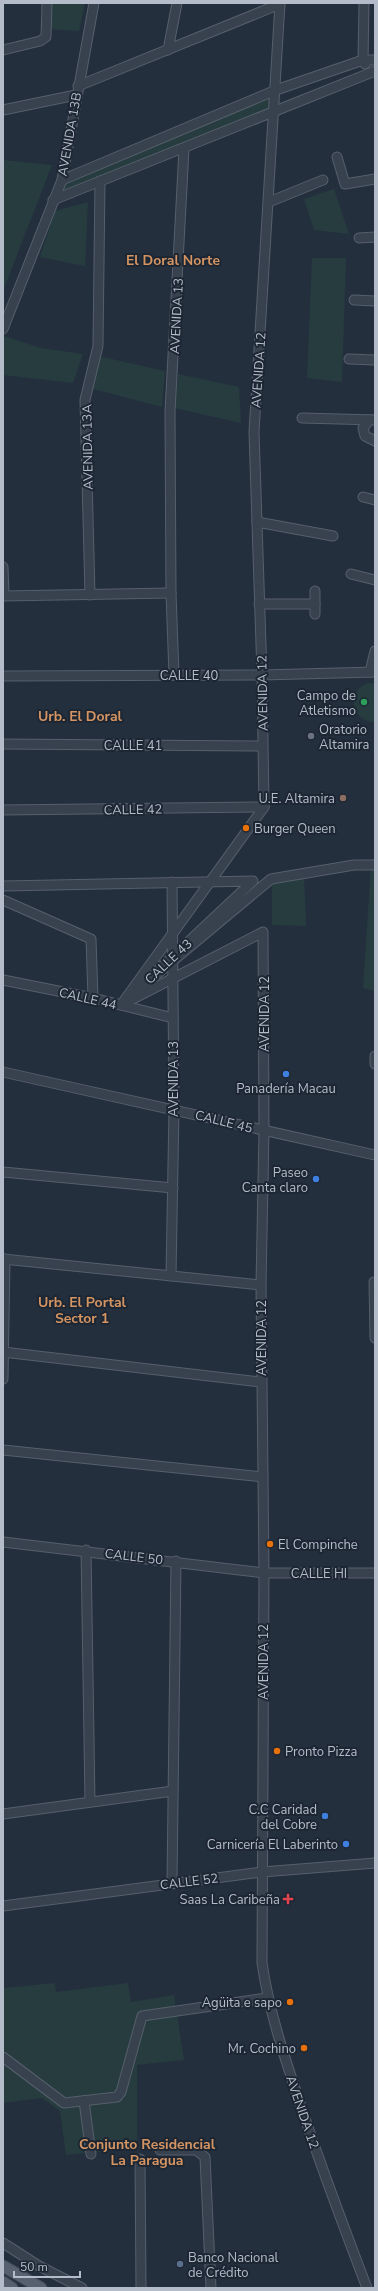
<svg xmlns="http://www.w3.org/2000/svg" width="378" height="2291" font-family="'Nunito Sans',sans-serif">
<style>
.green{fill:#263c3f}
.lines{fill:none;stroke-linecap:round;stroke-linejoin:round}
.minor-casing{stroke:#565f6c;stroke-width:11}
.major-casing{stroke:#414a57;stroke-width:13}
.minor{stroke:#38414e;stroke-width:9}
.major{stroke:#56606e;stroke-width:11}
.leisure-dot{fill:#2e9e5b;stroke:#1d2633;stroke-width:1.5}
.worship-dot{fill:#6b7280;stroke:#1d2633;stroke-width:1.5}
.education-dot{fill:#8d6e63;stroke:#1d2633;stroke-width:1.5}
.food-dot{fill:#e8710a;stroke:#1d2633;stroke-width:1.5}
.shop-dot{fill:#3f7fe0;stroke:#1d2633;stroke-width:1.5}
.health-dot{fill:#e0444e;stroke:#1d2633;stroke-width:1.5}
.service-dot{fill:#5c6f8a;stroke:#1d2633;stroke-width:1.5}
.labels{text-anchor:middle;stroke-width:4;stroke-linejoin:round;paint-order:stroke}
.street-label{font-size:13px;fill:#b4bcc9;stroke:#1d2633}
.poi-label{font-size:13px;fill:#b4bcc9;stroke:#1d2633;text-anchor:end}
.neighbourhood-label{font-size:14px;font-weight:bold;fill:#d59563;stroke:#1d2633}
</style>
<rect width="100%" height="100%" fill="#242f3e"/>
<g class="green">
<path d="M50 3H85L79 31 49 29Z"/>
<path d="M275 92 274 110 55 198 63 181Z"/>
<path d="M3 160 52 165 3 291Z"/>
<path d="M334 189 349 234 314 230 304 199Z"/>
<path d="M88 202 85 266 40 257 55 211Z"/>
<path d="M312 258H346L342 382 307 378Z"/>
<path d="M4 336 41 348 83 354 73 383 3 375Z"/>
<path d="M98 356 165 371 162 407 90 388Z"/>
<path d="M178 374 239 387 241 423 175 408Z"/>
<path d="M368 683H375V722C351 722 345 691 368 683Z"/>
<path d="M371 865H375V991L363 988Z"/>
<path d="M304 876 306 926 272 925V882Z"/>
<path d="M55 1983 56 1992 128 1983 131 2002 174 1995 184 2060 137 2065V2148L66 2155 60 2111 42 2098 3 2103V1988Z"/>
</g>
<g class="lines">
<defs>
<g id="minor">
<path d="M280 3 254 432 262 675 264 807 121 1005 263 932 264 1131 261 1285 264 1573 262 1963C269 2011 284 2056 300 2103 320 2165 344 2227 367 2288"/>
<path d="M364 3 363 60 365 64"/>
<path d="M3 50 40 41 46 37 47 3"/>
<path d="M168 50 177 3"/>
<path d="M78 86 280 4"/>
<path d="M3 110 76 95"/>
<path d="M337 157 345 184 375 179"/>
<path d="M62 180 276 90 363 60H375"/>
<path d="M53 200 375 71"/>
<path d="M269 202 323 180"/>
<path d="M359 238 375 237"/>
<path d="M354 300 375 301"/>
<path d="M3 329 62 180 94 3"/>
<path d="M349 359 375 360"/>
<path d="M302 418 375 420"/>
<path d="M369 420 363 428 365 436 375 441"/>
<path d="M363 497 375 500"/>
<path d="M257 522 333 536"/>
<path d="M3 567 4 596"/>
<path d="M351 574 375 580"/>
<path d="M90 595 85 400 98 346 100 181"/>
<path d="M3 596 171 593"/>
<path d="M259 604H315V614"/>
<path d="M315 604V591"/>
<path d="M370 672 375 651"/>
<path d="M174 675 171 593 170 412 184 149"/>
<path d="M3 676 262 675 375 672"/>
<path d="M3 744 262 746"/>
<path d="M3 810 264 807"/>
<path d="M3 886 253 881 137 990"/>
<path d="M3 900 91 939 93 998"/>
<path d="M3 980 93 998 173 1018"/>
<path d="M133 994 271 879 354 865H375"/>
<path d="M375 1056V1064"/>
<path d="M3 1072 375 1155"/>
<path d="M3 1172 173 1188"/>
<path d="M3 1259 261 1285"/>
<path d="M171 1276 174 1109 172 882"/>
<path d="M375 1283 374 1282 375 1338"/>
<path d="M3 1352 261 1382"/>
<path d="M3 1379 5 1259"/>
<path d="M3 1450 263 1477"/>
<path d="M3 1542 264 1573H375"/>
<path d="M86 1550 90 1802"/>
<path d="M3 1814 173 1791"/>
<path d="M172 1883 176 1561"/>
<path d="M3 1906 262 1872 375 1863"/>
<path d="M3 2057 64 2103 117 2097 121 2092 142 2016 267 1998"/>
<path d="M84 2101 91 2154"/>
<path d="M160 2150H196L205 2157 211 2288"/>
<path d="M140 2159 141 2288"/>
<path d="M3 2243 39 2266 82 2288"/>
</g>
<g id="major">
<path d="M3 2266 41 2288"/>
<path d="M3 2282 12 2288"/>
</g>
</defs>
<use href="#minor" class="minor-casing"/>
<use href="#major" class="major-casing"/>
<use href="#minor" class="minor"/>
<use href="#major" class="major"/>
</g>
<circle class="leisure-dot" cx="364" cy="702" r="4"/>
<circle class="worship-dot" cx="311" cy="736" r="4"/>
<circle class="education-dot" cx="343" cy="798" r="4"/>
<g class="food-dot">
<circle cx="246" cy="828" r="4"/>
<circle cx="270" cy="1544" r="4"/>
<circle cx="277" cy="1751" r="4"/>
<circle cx="290" cy="2002" r="4"/>
<circle cx="304" cy="2048" r="4"/>
</g>
<g class="shop-dot">
<circle cx="286" cy="1074" r="4"/>
<circle cx="316" cy="1179" r="4"/>
<circle cx="325" cy="1816" r="4"/>
<circle cx="346" cy="1844" r="4"/>
</g>
<path class="health-dot" d="M286 1893h4v4h4v4h-4v4h-4v-4h-4v-4h4z"/>
<circle class="service-dot" cx="180" cy="2264" r="4"/>
<g class="labels">
<g class="street-label">
<text transform="translate(69 134) rotate(-80)" y="5">AVENIDA 13B</text>
<text transform="translate(176 316) rotate(-87)" y="5">AVENIDA 13</text>
<text transform="translate(258 370) rotate(-86)" y="5">AVENIDA 12</text>
<text transform="translate(87 447) rotate(-91)" y="5">AVENIDA 13A</text>
<text x="189" y="680">CALLE 40</text>
<text transform="translate(262 693) rotate(-91)" y="5">AVENIDA 12</text>
<text x="133" y="750">CALLE 41</text>
<text transform="translate(133 809) rotate(-1)" y="5">CALLE 42</text>
<text transform="translate(168 961) rotate(-43)" y="5">CALLE 43</text>
<text transform="translate(88 998) rotate(13)" y="5">CALLE 44</text>
<text transform="translate(264 1014) rotate(-90)" y="5">AVENIDA 12</text>
<text transform="translate(173 1079) rotate(-90)" y="5">AVENIDA 13</text>
<text transform="translate(224 1121) rotate(14)" y="5">CALLE 45</text>
<text transform="translate(261 1338) rotate(-90)" y="5">AVENIDA 12</text>
<text transform="translate(134 1556) rotate(7)" y="5">CALLE 50</text>
<text x="319" y="1578">CALLE HI</text>
<text transform="translate(263 1662) rotate(-90)" y="5">AVENIDA 12</text>
<text transform="translate(189 1881) rotate(-7)" y="5">CALLE 52</text>
<text transform="translate(303 2112) rotate(71)" y="5">AVENIDA 12</text>
</g>
<g class="poi-label">
<text x="356" y="700">Campo de<tspan x="356" dy="15">Atletismo</tspan></text>
<text x="319" y="734" text-anchor="start">Oratorio<tspan x="319" dy="15">Altamira</tspan></text>
<text x="335" y="803">U.E. Altamira</text>
<text x="254" y="833" text-anchor="start">Burger Queen</text>
<text x="286" y="1093" text-anchor="middle">Panadería Macau</text>
<text x="308" y="1177">Paseo<tspan x="308" dy="15">Canta claro</tspan></text>
<text x="278" y="1549" text-anchor="start">El Compinche</text>
<text x="285" y="1756" text-anchor="start">Pronto Pizza</text>
<text x="317" y="1814">C.C Caridad<tspan x="317" dy="15">del Cobre</tspan></text>
<text x="338" y="1849">Carnicería El Laberinto</text>
<text x="280" y="1904">Saas La Caribeña</text>
<text x="282" y="2007">Agüita e sapo</text>
<text x="296" y="2053">Mr. Cochino</text>
<text x="188" y="2262" text-anchor="start">Banco Nacional<tspan x="188" dy="15">de Crédito</tspan></text>
</g>
<g class="neighbourhood-label">
<text x="173" y="265">El Doral Norte</text>
<text x="80" y="721">Urb. El Doral</text>
<text x="82" y="1307">Urb. El Portal<tspan x="82" dy="16">Sector 1</tspan></text>
<text x="147" y="2149">Conjunto Residencial<tspan x="147" dy="16">La Paragua</tspan></text>
</g>
</g>
<rect width="378" height="2291" fill="none" stroke="#b4bcc9" stroke-width="8"/>
<path d="M14 2271v6h66v-6" fill="none" stroke="#b4bcc9" stroke-width="2"/>
<text x="20" y="2271" font-size="12" fill="#b4bcc9" stroke="#1d2633" stroke-width="3" paint-order="stroke">50 m</text>
</svg>
